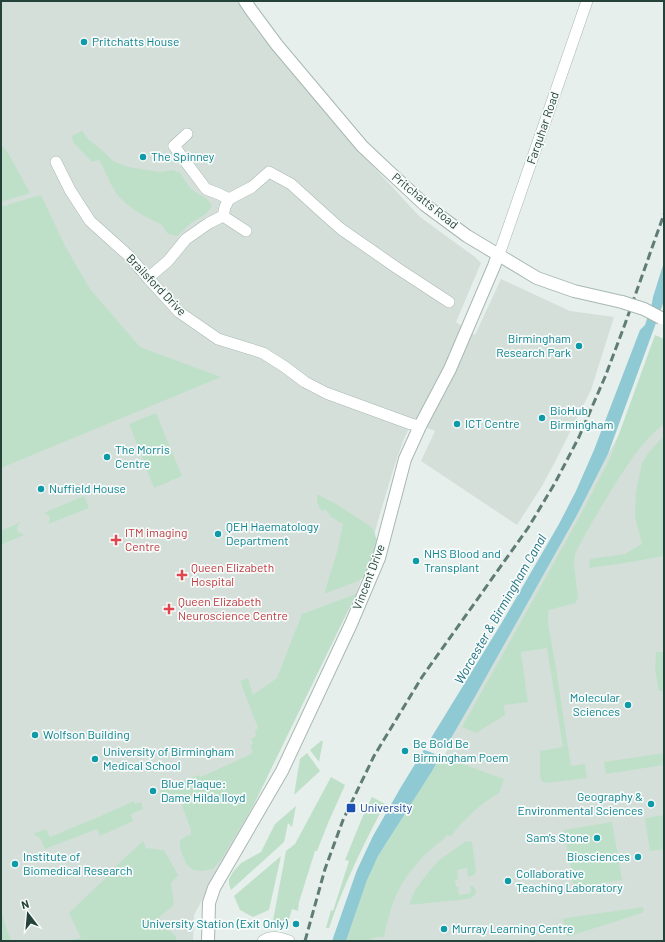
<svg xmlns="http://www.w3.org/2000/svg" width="665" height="942" font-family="Barlow,sans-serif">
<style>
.built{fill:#d4dfda}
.green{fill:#bfe0c8}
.water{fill:#8ec9d4}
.pier{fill:#e6efeb}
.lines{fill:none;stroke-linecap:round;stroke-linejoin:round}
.minor-casing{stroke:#a8b8b2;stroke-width:12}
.tertiary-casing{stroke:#a8b8b2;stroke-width:14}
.minor{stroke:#fff;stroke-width:11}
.tertiary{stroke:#fff;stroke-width:12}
.rail{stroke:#5f7d75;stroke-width:3;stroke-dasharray:8 4;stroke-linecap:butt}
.tertiary-bridge-casing{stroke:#a8b8b2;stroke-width:14;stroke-linecap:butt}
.tertiary-bridge{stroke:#fff;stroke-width:12}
.culture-dot{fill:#0f9aa8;stroke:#f7fbf9;stroke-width:1.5}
.health-dot{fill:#e0444e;stroke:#f7fbf9;stroke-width:1.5}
.transit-dot{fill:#1a4fb4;stroke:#f7fbf9;stroke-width:1.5}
.labels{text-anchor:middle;stroke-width:3.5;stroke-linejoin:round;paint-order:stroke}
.culture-label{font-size:12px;fill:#0d838f;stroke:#f7fbf9;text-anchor:start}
.street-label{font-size:12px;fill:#24423a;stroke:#f7fbf9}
.health-label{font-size:12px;fill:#be3a42;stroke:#f7fbf9;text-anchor:start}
.transit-label{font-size:12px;fill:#164399;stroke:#f7fbf9;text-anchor:start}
.water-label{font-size:13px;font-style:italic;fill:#1c6f80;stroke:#f7fbf9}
</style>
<rect width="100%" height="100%" fill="#e6efeb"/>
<g class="built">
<path d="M1 1H237L259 33 358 150 420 217 475 257 481 263 456 322 475 335 501 279 570 311 614 317 591 390 557 458 542 486 517 525 421 461 435 431 412 422 403 441 394 467 377 524 369 557 356 594 253 806 194 915 193 941H1Z"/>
<path d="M664 351V941H346L378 856 432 771 472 702 577 515 608 454 654 374Z"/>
</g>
<g class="green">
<path d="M82 131 88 139 104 152 113 161 128 167 160 172 173 170 180 173 191 189 207 199 212 206 206 214 191 223 177 236C162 234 169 230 160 224 145 216 127 208 117 194 109 183 106 171 99 160L92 162 73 142 72 136Z"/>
<path d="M1 147H3L8 153 30 193 1 202Z"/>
<path d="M41 195 65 246 90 289 140 347 221 377 1 468V207L26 199Z"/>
<path d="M655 335 664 339V424C646 438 633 456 621 475 604 501 589 527 575 554L574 565 578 599 575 603 549 610C546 617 550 632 551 640 559 682 564 724 571 766L585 764 587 778 546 783 541 781 540 772V751L563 747 547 648 521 652 528 702 504 705 505 715 476 733 462 727 580 516 611 456Z"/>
<path d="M156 413 182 476 154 488 129 424Z"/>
<path d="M664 436V556L625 563 589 568 590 559 625 554 642 544 635 517 636 492 642 463 648 453Z"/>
<path d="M317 494 336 504 367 524 373 529 378 543 370 568 365 576 358 581 324 594 337 552 343 524 331 517 326 510 321 511 317 502Z"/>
<path d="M84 496 89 508 46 525 49 523 50 517 45 513 41 514Z"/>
<path d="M21 522 18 525 17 531 22 534H26L1 545V531Z"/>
<path d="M356 594 253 806 222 858 213 869 203 871 193 870 186 864 180 848V840L191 834V830L178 795 162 801 160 791 198 775 201 777 249 755 253 752 250 745 253 744 251 739 256 736 255 731 258 728 240 681 248 678 253 695 277 678 302 614Z"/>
<path d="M656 652H664V691H659L655 669Z"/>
<path d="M321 741H323L319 762 310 750Z"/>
<path d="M307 753 320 771 294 795 300 759Z"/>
<path d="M664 753V765L606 774 604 762Z"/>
<path d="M441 756 504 779 499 793C480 804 465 818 451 836L447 835C444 839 440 842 436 845 431 849 426 853 422 858 398 883 391 904 384 937 379 937 373 937 369 941H346L367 879 378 856Z"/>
<path d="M331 777 345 785 328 823 317 851H315L299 902 298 911 292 909 286 929 272 926 286 851 295 844Z"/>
<path d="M372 797 385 804C363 845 344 884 329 928H326L331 910 333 911 349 861 345 860 362 818Z"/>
<path d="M134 801 135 804 141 802 143 809 131 814 133 821 100 836 97 829 45 849 40 838 33 834 46 829 50 837 96 818Z"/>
<path d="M296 806 292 827 288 823 284 842 231 890 229 884V879L233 872 241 863 261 852 275 824Z"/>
<path d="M664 815V849L650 851 645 818Z"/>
<path d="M612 822 622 880 574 888 564 830Z"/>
<path d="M143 841 146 848 164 850 178 875 171 883 174 905 159 917 164 926 176 936V941H65L81 938 69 913 112 872V870Z"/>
<path d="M466 841 472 842 476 871 474 875 468 877 467 868 457 870 458 879 455 880 456 887H458L459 895 471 893 470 886H473L476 890C476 895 473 897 468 899L409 905 415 890 427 874 438 861Z"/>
<path d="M281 856 269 910 253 917 240 910 234 896Z"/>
<path d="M643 907 644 911 642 913 567 937 563 919 552 920Z"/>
<path d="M1 913V912L11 941H1Z"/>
</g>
<path class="water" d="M664 262V301L608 454 577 515 472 702 432 771 378 856 367 880 346 941H332L357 870 373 836 401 787 501 624 559 524 576 491 594 450 640 330 645 325 652 303 653 297Z"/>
<path class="pier" d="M428 739 449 747 443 757 422 749Z"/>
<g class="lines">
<defs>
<g id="minor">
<path d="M187 134 174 146 206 189 219 194 229 199"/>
<path d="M56 162 70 190 90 221 129 256 148 278 179 312 218 339 263 353 285 367 305 382 326 393 411 424 420 426"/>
<path d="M223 216 225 207 229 199 252 187 269 172 291 184 323 213 341 229 397 268 449 302"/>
<path d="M498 255 502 246 587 1"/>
<path d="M148 278 168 261 186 239 209 223 223 216 246 231"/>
<path d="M263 941C272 935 280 938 289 941"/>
</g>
<g id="tertiary">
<path d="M245 1 251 10 277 45 362 146 381 164 425 205 467 236 537 278 574 291 622 302"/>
<path d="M208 941 209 903 214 888 282 771 351 624 379 558 405 459 420 426 450 369 494 266 498 255"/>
</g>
</defs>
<use href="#minor" class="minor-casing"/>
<use href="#tertiary" class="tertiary-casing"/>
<use href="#minor" class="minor"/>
<use href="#tertiary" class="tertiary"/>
<path class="rail" d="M305 941 325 869 343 820 374 756 422 677 528 528 555 483 579 437 605 377 625 324 664 214"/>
<defs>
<path id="tertiary-bridge" d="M622 302 644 309 661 318"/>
</defs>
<use href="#tertiary-bridge" class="tertiary-bridge-casing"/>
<use href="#tertiary-bridge" class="tertiary-bridge"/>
</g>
<g class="culture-dot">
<circle cx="84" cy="42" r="4"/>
<circle cx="143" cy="157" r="4"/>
<circle cx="579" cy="346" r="4"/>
<circle cx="542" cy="418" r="4"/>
<circle cx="457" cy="424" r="4"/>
<circle cx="107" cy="457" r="4"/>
<circle cx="41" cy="489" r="4"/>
<circle cx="218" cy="534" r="4"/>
<circle cx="416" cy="561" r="4"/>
<circle cx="628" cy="705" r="4"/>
<circle cx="35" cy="735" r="4"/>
<circle cx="405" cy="751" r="4"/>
<circle cx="95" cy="759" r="4"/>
<circle cx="153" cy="791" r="4"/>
<circle cx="651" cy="804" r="4"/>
<circle cx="597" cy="838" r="4"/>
<circle cx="638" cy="857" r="4"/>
<circle cx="15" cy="864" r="4"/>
<circle cx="508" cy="881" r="4"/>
<circle cx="296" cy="924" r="4"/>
<circle cx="444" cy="929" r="4"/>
</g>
<g class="health-dot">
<path d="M114 534h4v4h4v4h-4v4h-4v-4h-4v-4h4z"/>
<path d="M180 569h4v4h4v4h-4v4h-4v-4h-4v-4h4z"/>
<path d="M167 603h4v4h4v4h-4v4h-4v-4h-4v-4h4z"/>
</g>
<rect class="transit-dot" x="346" y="803" width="10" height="10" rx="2"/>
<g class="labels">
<g class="culture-label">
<text x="92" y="46">Pritchatts House</text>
<text x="151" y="161">The Spinney</text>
<text x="571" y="343" text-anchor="end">Birmingham<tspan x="571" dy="14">Research Park</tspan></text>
<text x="550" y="415">BioHub<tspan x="550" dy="14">Birmingham</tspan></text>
<text x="465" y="428">ICT Centre</text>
<text x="115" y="454">The Morris<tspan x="115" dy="14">Centre</tspan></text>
<text x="49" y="493">Nuffield House</text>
<text x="226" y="531">QEH Haematology<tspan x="226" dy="14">Department</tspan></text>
<text x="424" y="558">NHS Blood and<tspan x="424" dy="14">Transplant</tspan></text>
<text x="620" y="702" text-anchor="end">Molecular<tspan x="620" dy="14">Sciences</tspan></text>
<text x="43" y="739">Wolfson Building</text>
<text x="413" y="748">Be Bold Be<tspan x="413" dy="14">Birmingham Poem</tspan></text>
<text x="103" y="756">University of Birmingham<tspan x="103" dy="14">Medical School</tspan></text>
<text x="161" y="788">Blue Plaque:<tspan x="161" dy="14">Dame Hilda lloyd</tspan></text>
<text x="643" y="801" text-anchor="end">Geography &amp;<tspan x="643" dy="14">Environmental Sciences</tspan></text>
<text x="589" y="842" text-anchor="end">Sam's Stone</text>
<text x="23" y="861">Institute of<tspan x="23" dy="14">Biomedical Research</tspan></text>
<text x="630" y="861" text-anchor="end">Biosciences</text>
<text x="516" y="878">Collaborative<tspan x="516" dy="14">Teaching Laboratory</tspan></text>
<text x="288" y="928" text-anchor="end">University Station (Exit Only)</text>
<text x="452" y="933">Murray Learning Centre</text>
</g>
<g class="street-label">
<text transform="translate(543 128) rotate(-71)" y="4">Farquhar Road</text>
<text transform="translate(425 201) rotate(39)" y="4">Pritchatts Road</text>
<text transform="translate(156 285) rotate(46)" y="4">Brailsford Drive</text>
<text transform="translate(369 577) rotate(-69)" y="4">Vincent Drive</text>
</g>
<g class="health-label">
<text x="125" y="537">ITM imaging<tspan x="125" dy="14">Centre</tspan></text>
<text x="191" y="572">Queen Elizabeth<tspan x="191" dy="14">Hospital</tspan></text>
<text x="178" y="606">Queen Elizabeth<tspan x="178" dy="14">Neuroscience Centre</tspan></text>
</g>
<g class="transit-label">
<text x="360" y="812">University</text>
</g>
<g class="water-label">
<text transform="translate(500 609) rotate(-60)" y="5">Worcester &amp; Birmingham Canal</text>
</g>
</g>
<rect width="665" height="942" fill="none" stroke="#24423a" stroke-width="4"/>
<g transform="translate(28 914) rotate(344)" stroke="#f7fbf9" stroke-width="3" paint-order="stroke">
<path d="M0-3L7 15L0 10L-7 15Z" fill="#24423a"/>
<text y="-6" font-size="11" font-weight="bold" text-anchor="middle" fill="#24423a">N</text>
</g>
</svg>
